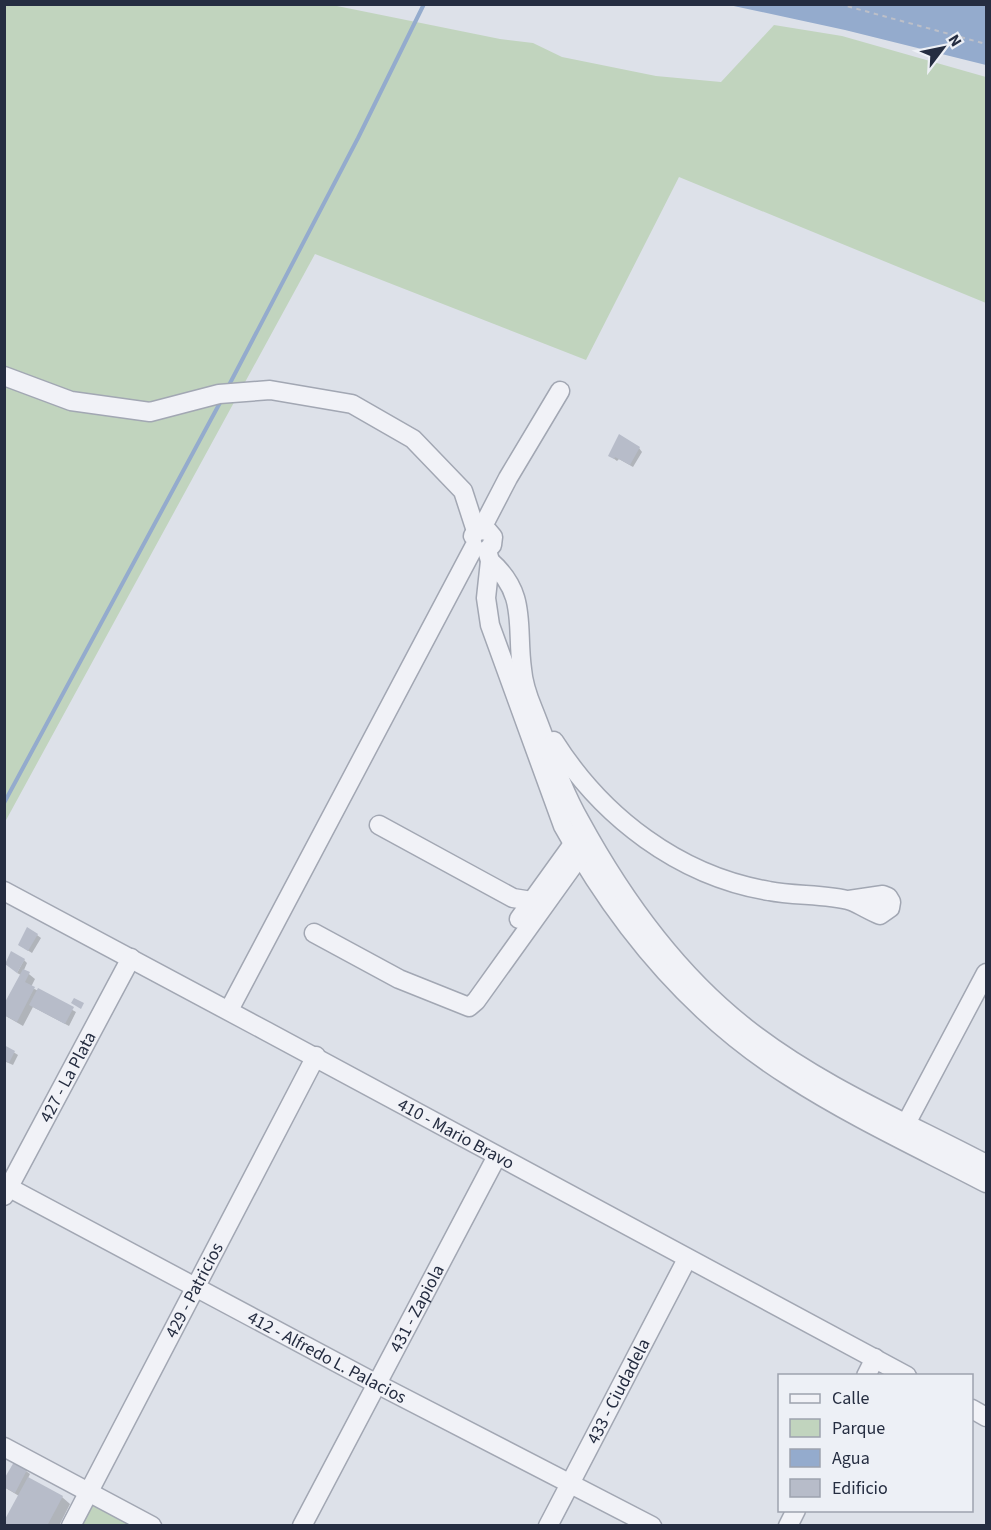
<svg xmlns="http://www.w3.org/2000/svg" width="991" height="1530" font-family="'Source Sans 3',sans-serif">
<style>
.green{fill:#c1d4be}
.water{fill:#94abcd}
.shadow{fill:#0003}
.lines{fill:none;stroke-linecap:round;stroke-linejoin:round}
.stream{stroke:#94abcd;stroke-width:4}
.building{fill:#b7bcc9}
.minor-casing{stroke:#a2a7b3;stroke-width:21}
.path{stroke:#bcbfc8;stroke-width:2;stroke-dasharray:4.5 4.5;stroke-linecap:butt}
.minor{stroke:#f1f2f7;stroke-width:18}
.labels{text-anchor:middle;stroke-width:5;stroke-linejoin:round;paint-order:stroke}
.street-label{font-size:18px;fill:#252d41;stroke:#edf0f6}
</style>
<rect width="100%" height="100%" fill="#dde1e9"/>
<g class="green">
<path d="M5 5H332L500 39 533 43 562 57 656 76 721 82 774 25 842 36 986 77V303L679 177 586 360 315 254 5 822Z"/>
<path d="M87 1500 135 1526H75Z"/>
</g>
<path class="water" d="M729 5H986V65L845 30Z"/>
<g class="shadow">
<path d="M639 448 642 452 633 467 619 459 617 461 609 455Z"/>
<path d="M37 935 41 938 32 953 19 945Z"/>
<path d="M24 960 27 963 24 970 35 979 31 987 76 1012 69 1026 33 1007 23 1026 4 1015 21 975 17 973Z"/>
<path d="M4 1046 18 1055 13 1065 4 1061Z"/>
<path d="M26 1471 30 1474 28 1478 62 1497 70 1504 59 1526H4L19 1496 4 1487Z"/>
</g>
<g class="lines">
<g class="stream">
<path d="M228 387 358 138 424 4"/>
<path d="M4 803 222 399"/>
</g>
</g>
<g class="building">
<path d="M619 434 640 447 630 465 615 457 614 459 608 456Z"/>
<path d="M27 927 38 934 28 951 18 945Z"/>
<path d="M11 951 25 959 17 973 5 964Z"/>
<path d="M23 969 30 972 25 982 35 987 17 1022 4 1015V1004Z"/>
<path d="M38 988 74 1007 65 1024 29 1005Z"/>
<path d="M74 998 84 1003 81 1009 71 1003Z"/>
<path d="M4 1045 15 1051 9 1063 4 1060Z"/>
<path d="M14 1462 27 1470 15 1493 4 1487V1479Z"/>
<path d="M28 1477 63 1496 47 1526H4V1521Z"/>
</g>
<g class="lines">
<defs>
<g id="minor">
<path d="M4 376 71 401 150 412 219 394 270 390 352 404 413 439 463 491 476 531"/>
<path d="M481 530 488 531 493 537 492 545 487 550 490 561 486 598 490 625 563 826C618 926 693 1016 790 1077 852 1117 921 1149 986 1183"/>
<path d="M473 536 476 531 481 530 508 478 560 391"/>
<path d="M490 561C528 594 516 626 522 669 523 682 528 697 533 709 548 746 560 786 580 821 622 898 677 974 746 1028 818 1085 906 1122 986 1164"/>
<path d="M554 741C602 817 679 876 769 891 794 896 828 894 851 901 861 905 870 911 880 915L890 908 891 902 888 897 883 895 849 900"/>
<path d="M379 825 513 898 532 901 539 907"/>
<path id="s1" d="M4 891C306 1051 606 1216 907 1376"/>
<path d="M519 919 573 844 580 838"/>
<path d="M314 933 399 979 469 1007 476 1001 580 856 588 851"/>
<path d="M229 1010 474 547"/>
<path d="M901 1133 986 973"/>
<path id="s2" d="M4 1185 377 1384 652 1526"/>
<path id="s3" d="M4 1196 131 958"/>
<path d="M866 1376 875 1358"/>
<path d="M972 1409 986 1417"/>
<path d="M4 1447 152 1526"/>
<path id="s4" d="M71 1526 316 1056"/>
<path id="s5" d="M302 1526 497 1156"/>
<path id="s6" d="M548 1526 687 1259"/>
<path d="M788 1526 796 1510"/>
</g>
</defs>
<use href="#minor" class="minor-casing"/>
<path class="path" d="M839 4 986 44"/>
<use href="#minor" class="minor"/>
</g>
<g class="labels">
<g class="street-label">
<text dy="6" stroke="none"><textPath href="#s3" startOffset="135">427 - La Plata</textPath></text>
<text dy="6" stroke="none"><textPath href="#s1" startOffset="513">410 - Mario Bravo</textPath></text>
<text dy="6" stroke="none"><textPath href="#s4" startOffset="266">429 - Patricios</textPath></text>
<text dy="6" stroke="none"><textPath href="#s5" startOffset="246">431 - Zapiola</textPath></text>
<text dy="6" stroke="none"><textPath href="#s2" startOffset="366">412 - Alfredo L. Palacios</textPath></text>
<text dy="6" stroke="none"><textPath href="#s6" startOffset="152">433 - Ciudadela</textPath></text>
</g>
</g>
<rect width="991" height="1530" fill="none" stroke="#252d41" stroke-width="12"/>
<rect x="778" y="1374" width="195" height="138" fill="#edf0f6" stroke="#9da2ae" stroke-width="1.5"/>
<rect x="790" y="1394" width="30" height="9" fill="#f1f2f7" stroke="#9da2ae" stroke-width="1.5"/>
<text x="832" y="1404" font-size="18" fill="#252d41">Calle</text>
<rect x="790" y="1419" width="30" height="18" fill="#c1d4be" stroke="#9da2ae" stroke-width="1.5"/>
<text x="832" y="1434" font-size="18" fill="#252d41">Parque</text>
<rect x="790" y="1449" width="30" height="18" fill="#94abcd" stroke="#9da2ae" stroke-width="1.5"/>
<text x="832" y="1464" font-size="18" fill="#252d41">Agua</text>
<rect x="790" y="1479" width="30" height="18" fill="#b7bcc9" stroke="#9da2ae" stroke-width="1.5"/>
<text x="832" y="1494" font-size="18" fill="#252d41">Edificio</text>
<g transform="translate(943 48) rotate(58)" stroke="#edf0f6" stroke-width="4.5" paint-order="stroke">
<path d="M0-4.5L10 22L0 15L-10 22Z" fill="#252d41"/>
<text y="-9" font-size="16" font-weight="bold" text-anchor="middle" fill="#252d41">N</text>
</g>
</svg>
